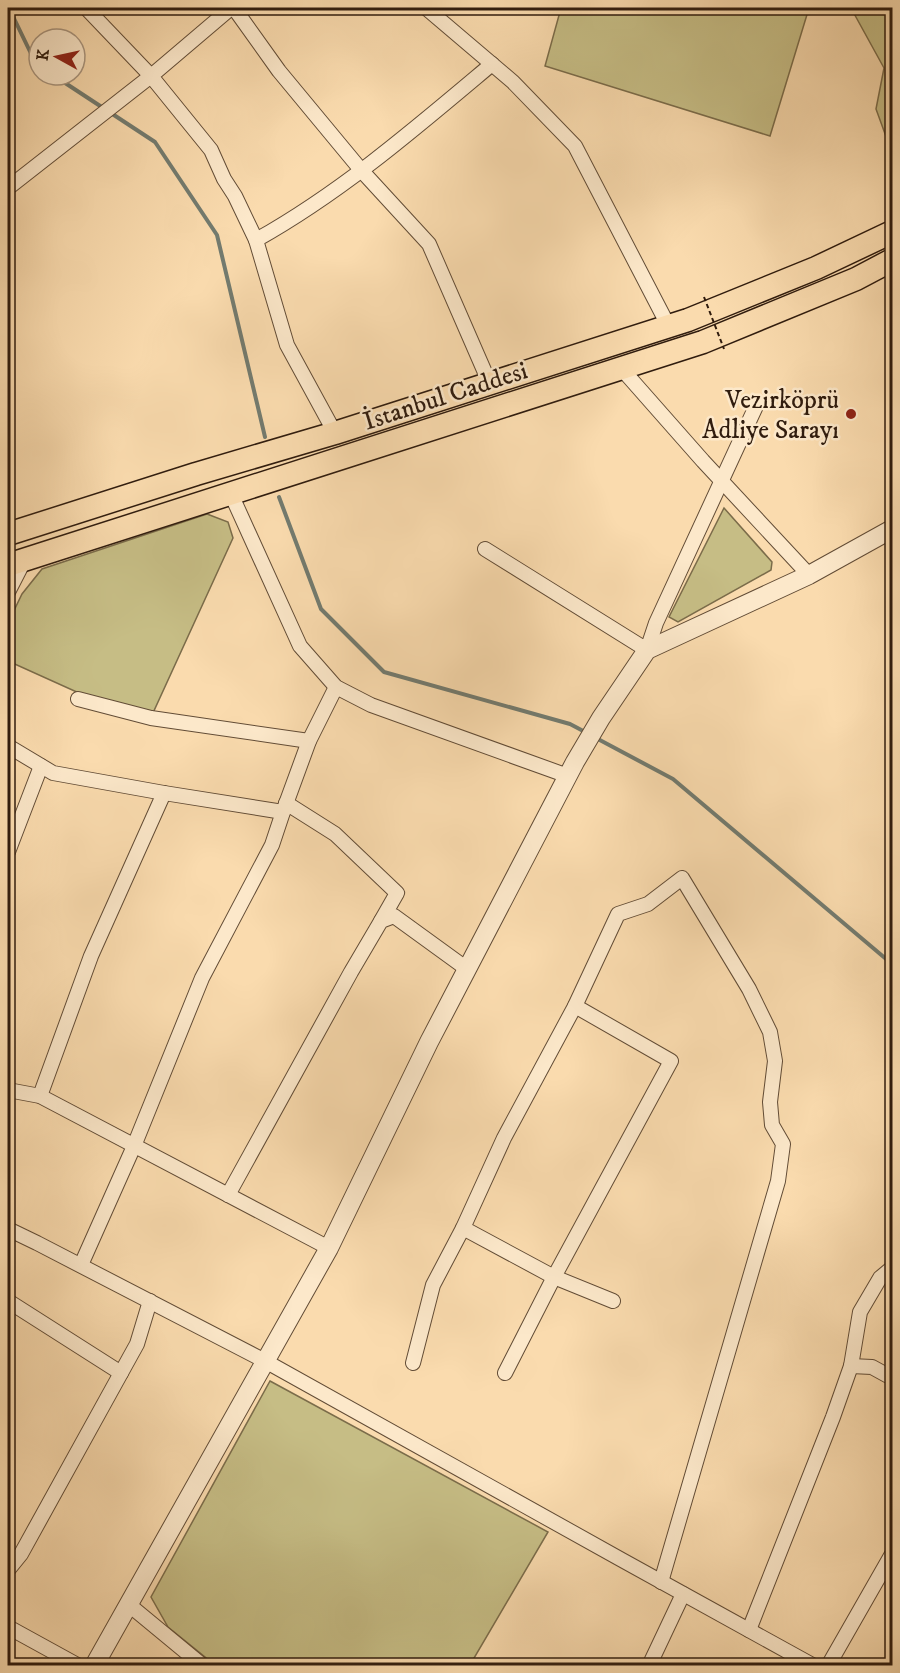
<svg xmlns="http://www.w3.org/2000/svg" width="900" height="1673" font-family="'IM FELL DW Pica',serif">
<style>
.green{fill:#c6bd85;stroke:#7b6c4a;stroke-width:1.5}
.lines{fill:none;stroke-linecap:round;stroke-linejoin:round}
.stream{stroke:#737b6f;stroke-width:4}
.minor-casing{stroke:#624c36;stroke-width:16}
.tertiary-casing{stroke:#624c36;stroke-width:20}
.primary-casing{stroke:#301c0e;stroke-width:25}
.minor{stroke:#fce8ca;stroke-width:14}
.tertiary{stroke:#fce8ca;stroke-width:18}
.primary{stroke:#fadbae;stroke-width:22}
.path-bridge{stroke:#301c0e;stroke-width:2;stroke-dasharray:4.5 3;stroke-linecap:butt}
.poi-dot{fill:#8f2418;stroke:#fce8ca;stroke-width:2}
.labels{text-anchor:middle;stroke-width:5;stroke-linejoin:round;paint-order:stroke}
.street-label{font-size:26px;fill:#301c0e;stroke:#fce8ca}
.poi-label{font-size:26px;fill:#301c0e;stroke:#fce8ca;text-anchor:end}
</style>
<rect width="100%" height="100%" fill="#fadbae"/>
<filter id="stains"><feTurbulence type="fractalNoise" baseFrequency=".00333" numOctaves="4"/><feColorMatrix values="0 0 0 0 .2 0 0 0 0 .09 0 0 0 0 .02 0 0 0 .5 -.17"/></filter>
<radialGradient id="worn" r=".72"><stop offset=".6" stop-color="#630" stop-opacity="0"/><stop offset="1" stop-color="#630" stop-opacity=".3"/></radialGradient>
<g class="green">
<path d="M561 8H809L770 136 545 66Z"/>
<path d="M851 8H892V153L876 109 884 68Z"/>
<path d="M724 508 772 562 771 570 678 622 669 617Z"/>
<path d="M207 514 228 522 233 538 152 715 90 698 8 661V623L22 594 42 569Z"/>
<path d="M270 1381 548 1532 470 1665H215L168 1627 151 1597Z"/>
</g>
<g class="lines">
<g class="stream">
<path d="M9 8 36 64 39 66"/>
<path d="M53 75 155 142 217 235 265 437"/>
<path d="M279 497 321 609 384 672 570 724 587 733"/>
<path d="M596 738 673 779 892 964"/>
</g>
<defs>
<g id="minor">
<path d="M231 8 151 76 211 150 224 179 235 196 256 240"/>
<path d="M234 8 279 71 361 170 429 244 490 384"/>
<path d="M426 8 513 82 575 146 669 327"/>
<path d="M8 188 151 76 86 8"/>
<path d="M621 368 703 461 809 575"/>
<path d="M335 433 287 345 256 240C342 192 417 127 492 64"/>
<path d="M231 494 300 646 336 687 371 705 568 776"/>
<path d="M485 549 647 650 656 623 757 404"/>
<path d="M8 592 25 559"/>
<path d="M78 699 151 718 309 741"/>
<path d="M8 746 53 773 164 793 283 812"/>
<path d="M286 803 335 834 397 893 381 921"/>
<path d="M8 852 41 766"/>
<path d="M8 1090 40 1096 329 1248"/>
<path d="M40 1096 91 956 164 793"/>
<path d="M228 1195 351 972 381 921 394 916 467 969"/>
<path d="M463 1228 554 1277 613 1301"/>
<path d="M8 1229 37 1243 265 1361 622 1560 814 1666"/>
<path d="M81 1265 134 1146 202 978 272 845 283 812 309 741 336 687"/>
<path d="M8 1301 121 1373"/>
<path d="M413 1363 433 1285 463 1228 504 1138 575 1006 618 914 648 904 682 878 749 989 770 1032 775 1061 770 1102 772 1125 783 1144 778 1181 661 1582"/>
<path d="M851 1366 872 1367 892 1378"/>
<path d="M505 1373 554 1277 671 1061 575 1006"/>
<path d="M8 1570 21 1554 137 1344 150 1301"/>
<path d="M128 1604 203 1666"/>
<path d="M8 1627 79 1666"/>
<path d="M749 1630 833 1417 851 1366 860 1312 880 1278 892 1268"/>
<path d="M649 1666 683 1594"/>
<path d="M828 1666 892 1554"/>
</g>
<path id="tertiary" d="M94 1666 329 1248 429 1042 575 762 601 718 647 650 809 575 892 529"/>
<g id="primary">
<path d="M8 534 196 474 335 433 688 320 816 268 892 232"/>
<path d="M8 565 703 342 856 279 892 260"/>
</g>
</defs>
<use href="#minor" class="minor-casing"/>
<use href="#tertiary" class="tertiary-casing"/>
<use href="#primary" class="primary-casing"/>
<use href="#minor" class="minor"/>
<use href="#tertiary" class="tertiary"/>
<use href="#primary" class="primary"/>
<path class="path-bridge" d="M704 297 724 349"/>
</g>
<circle class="poi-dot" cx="851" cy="414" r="6"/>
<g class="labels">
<g class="street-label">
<text transform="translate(445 395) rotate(-18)" y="9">İstanbul Caddesi</text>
</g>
<g class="poi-label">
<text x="839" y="408">Vezirköprü<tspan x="839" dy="30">Adliye Sarayı</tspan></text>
</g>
</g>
<rect width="900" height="1673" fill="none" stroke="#fadbae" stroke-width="30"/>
<rect x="9" y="9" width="882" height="1655" fill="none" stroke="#301c0e" stroke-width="3"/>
<rect x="15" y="15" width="870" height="1643" fill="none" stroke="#301c0e" stroke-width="1.5"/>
<g transform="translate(57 57) rotate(278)"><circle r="28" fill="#fce8ca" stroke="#aa967f" stroke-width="1.5"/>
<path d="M0-4.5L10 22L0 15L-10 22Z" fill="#8f2418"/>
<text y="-9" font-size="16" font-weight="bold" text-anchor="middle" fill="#301c0e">K</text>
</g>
<rect width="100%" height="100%" filter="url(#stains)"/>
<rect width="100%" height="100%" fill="url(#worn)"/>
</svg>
